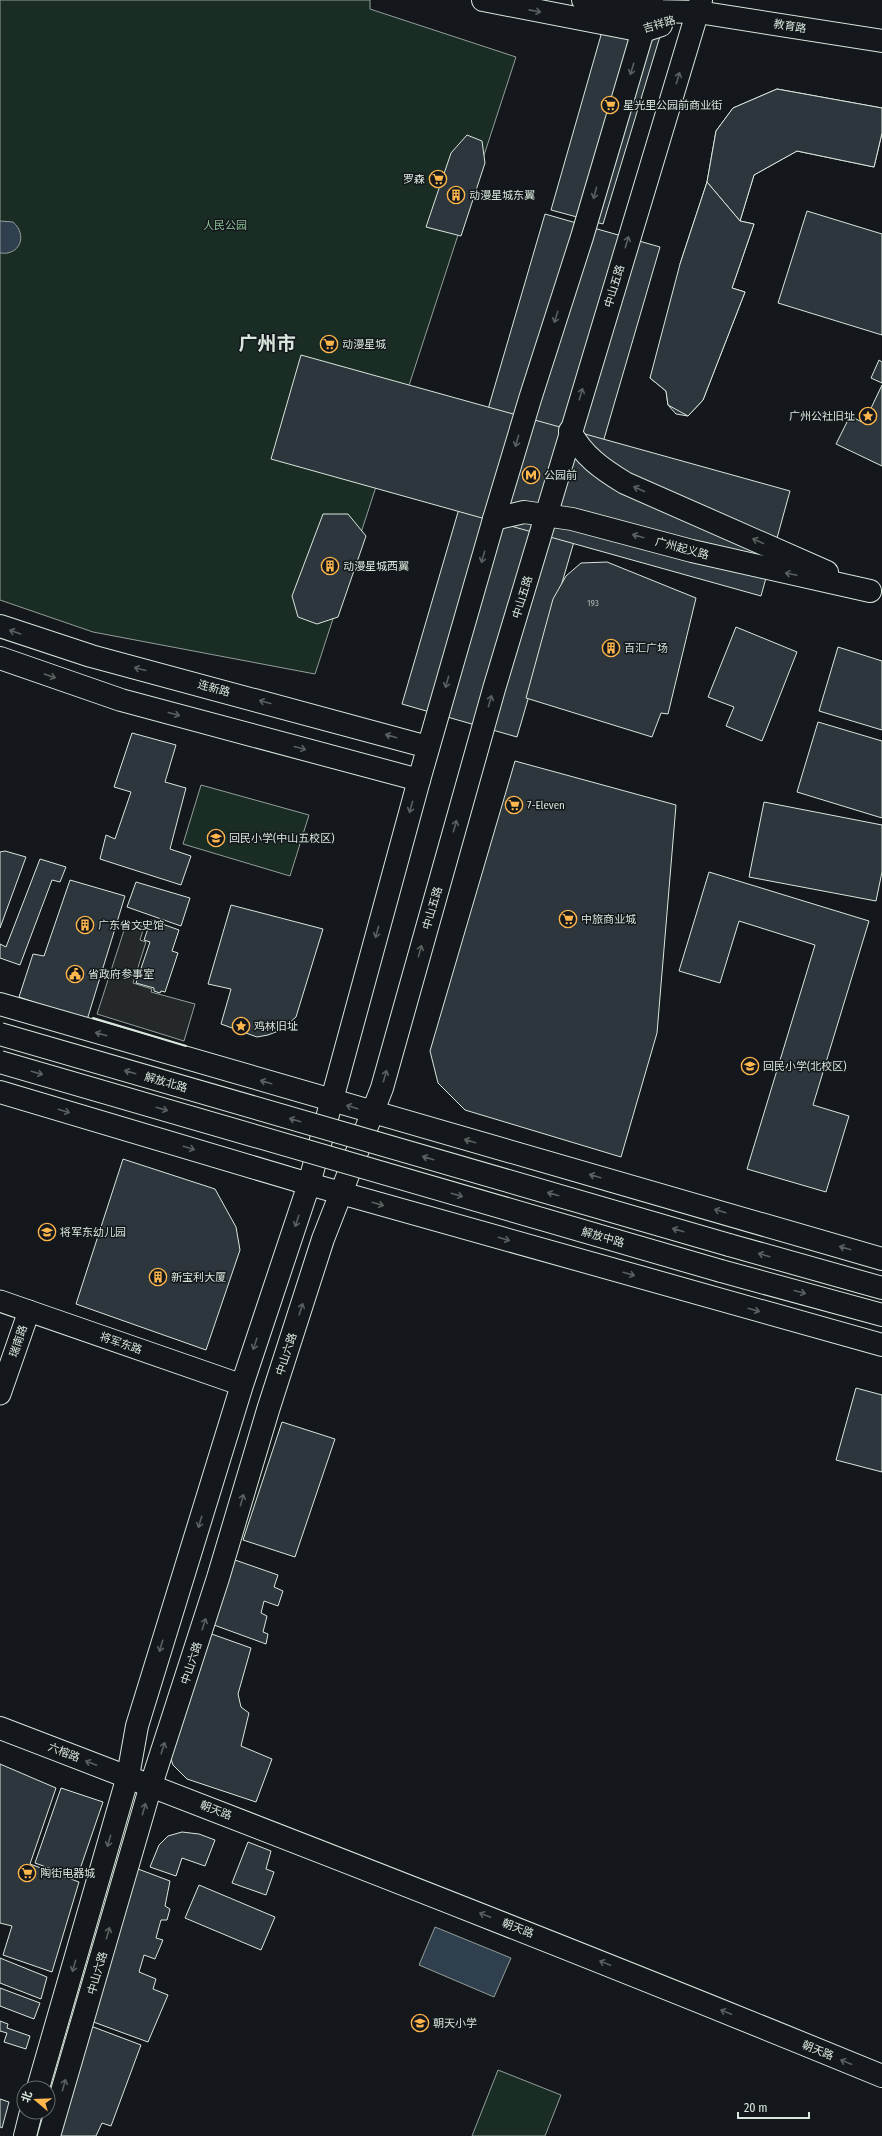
<svg xmlns="http://www.w3.org/2000/svg" width="882" height="2136" font-family="'Fira Sans Condensed','Noto Sans SC',sans-serif">
<style>
.green{fill:#1a2d24;stroke:#939e99}
.parking{fill:#24282b;stroke:#939e99}
.water{fill:#2f3f4d;stroke:#939e99}
.building{fill:#2c363c;stroke:#d8e6dc}
.lines{fill:none;stroke-linecap:round;stroke-linejoin:round}
.minor-casing{stroke:#d8e6dc;stroke-width:23}
.tertiary-casing{stroke:#d8e6dc;stroke-width:24}
.secondary-casing{stroke:#d8e6dc;stroke-width:24}
.primary-casing{stroke:#d8e6dc;stroke-width:24}
.minor{stroke:#14181c;stroke-width:21}
.tertiary{stroke:#14181c;stroke-width:22}
.secondary{stroke:#14181c;stroke-width:22}
.primary{stroke:#14181c;stroke-width:22}
.primary-bridge-casing{stroke:#d8e6dc;stroke-width:24;stroke-linecap:butt}
.primary-bridge{stroke:#14181c;stroke-width:22}
.wall{stroke:#d8e6dc;stroke-width:2}
.oneway{stroke:#59605f}
.labels{text-anchor:middle;stroke-width:3;stroke-linejoin:round;paint-order:stroke}
.number-label{font-size:9px;fill:#adbab4}
.street-label{font-size:11px;fill:#d8e6dc;stroke:#14181c}
.poi-label{font-size:11px;fill:#d8e6dc;stroke:#14181c;text-anchor:start}
.park-label{font-size:11px;fill:#8ac095;stroke:#14181c}
.town-label{font-size:19px;font-weight:bold;fill:#d8e6dc;stroke:#14181c}
</style>
<rect width="100%" height="100%" fill="#14181c"/>
<g class="green">
<path d="M0 0H370V9L516 57 315 674 93 632 0 600Z"/>
<path d="M201 785 309 815 290 876 183 844Z"/>
<path d="M498 2070 561 2095 545 2136H472Z"/>
</g>
<path class="parking" d="M127 921 144 927 140 940 146 942 133 983 152 989 151 992 195 1004 184 1041 97 1014Z"/>
<g class="water">
<path d="M0 221 13 222C28 235 20 256 0 253Z"/>
<path d="M435 1927 511 1958 494 1997 419 1965Z"/>
</g>
<g class="building">
<path d="M611 0H671L603 224 551 210Z"/>
<path d="M777 89 882 108V133L874 167 797 151 754 175 740 221 754 224 732 288 745 292 703 400 688 416 676 414 668 405 666 391 650 378 690 269 680 264 707 182 716 131 733 108Z"/>
<path d="M777 89 882 108V133L874 167 797 151 754 175 740 221 707 182 716 131 733 108Z"/>
<path d="M467 135 482 141 485 163 461 236 426 227 451 153Z"/>
<path d="M707 182 740 221 754 224 732 288 745 292 703 400 688 416 668 405 666 391 650 378 680 264Z"/>
<path d="M807 211 882 234V335L778 303Z"/>
<path d="M545 214 660 247 517 737 402 704Z"/>
<path d="M301 355 790 491 761 596 271 459Z"/>
<path d="M879 360 882 362V383L871 378Z"/>
<path d="M882 385V466L836 444 850 416 864 423Z"/>
<path d="M323 514H348L366 536 338 617 317 624 298 617 292 596Z"/>
<path d="M607 562 696 598 668 714 661 713 652 737 526 698 553 599 566 576 581 563Z"/>
<path d="M736 627 797 652 762 741 726 726 734 707 708 697Z"/>
<path d="M838 647 882 661V730L819 711Z"/>
<path d="M818 722 882 741V818L797 792Z"/>
<path d="M132 733 176 745 165 782 186 788 170 849 191 856 181 885 100 859 106 835 115 839 131 792 114 787Z"/>
<path d="M515 761 676 805 657 1033 621 1157 465 1110 438 1083 430 1051Z"/>
<path d="M764 802 882 825V872L876 901 749 877Z"/>
<path d="M5 851 26 857 0 928V852Z"/>
<path d="M40 859 66 867 60 882 52 880 20 965 0 958V944L6 947Z"/>
<path d="M709 872 869 921 813 1105 849 1116 826 1192 747 1169 815 945 739 921 720 983 679 971Z"/>
<path d="M70 880 125 896 87 1020 19 997 33 954 44 956Z"/>
<path d="M136 882 190 898 181 926 127 907Z"/>
<path d="M231 905 323 929 296 1017 281 1030 268 1035 257 1037 221 1024 231 989 208 984Z"/>
<path d="M151 920 179 930 172 951 178 953 165 992 161 991 160 993 154 991V988L136 983 150 942 144 940Z"/>
<path d="M123 1159 215 1189 236 1227 240 1250 206 1350 76 1304Z"/>
<path d="M856 1388 882 1395V1472L836 1460Z"/>
<path d="M282 1422 335 1439 295 1557 243 1540Z"/>
<path d="M235 1560 278 1575 274 1587 283 1591 278 1606 264 1601 261 1613 267 1616 263 1632 268 1634 266 1644 214 1625Z"/>
<path d="M206 1632 251 1648 238 1694 241 1707 249 1713 241 1746 272 1759 256 1802 187 1779 173 1765 171 1759Z"/>
<path d="M0 1764 56 1788 30 1864 79 1882 52 1972 3 1955 12 1926 0 1923Z"/>
<path d="M61 1788 103 1802 77 1878 35 1863Z"/>
<path d="M182 1832 199 1834 215 1840 205 1866 182 1858 176 1876 150 1867 159 1845 168 1836Z"/>
<path d="M248 1842 271 1851 266 1869 274 1872 266 1895 232 1883Z"/>
<path d="M130 1866 170 1881 165 1906 170 1909 167 1920H161L156 1938 163 1940 155 1959 144 1955 139 1972 156 1979 153 1989 168 1995 148 2042 88 2020Z"/>
<path d="M199 1885 275 1917 261 1950 185 1918Z"/>
<path d="M0 1958 47 1977 41 1999 0 1983Z"/>
<path d="M0 1988 40 2003 34 2019 0 2006Z"/>
<path d="M0 2021 8 2024 7 2028 30 2036 26 2049 4 2042 7 2033 0 2031Z"/>
<path d="M88 2025 141 2045 111 2126 102 2123 96 2136H55Z"/>
<path d="M0 2099 9 2102 2 2128 0 2127Z"/>
</g>
<g class="lines">
<defs>
<g id="minor">
<path d="M0 1301 242 1385"/>
<path d="M0 1394 29 1311"/>
</g>
<g id="tertiary">
<path d="M483 0 643 31 661 25"/>
<path d="M583 0 648 11 698 12 882 41"/>
<path d="M0 626 91 656 428 747"/>
<path d="M0 658 121 700 419 780"/>
<path d="M0 1728C295 1841 590 1956 882 2076"/>
</g>
<g id="secondary">
<path d="M570 431C583 456 602 469 625 483L827 572"/>
<path d="M494 519 524 512 572 519 692 551 870 591"/>
<path d="M0 1004 882 1259"/>
<path d="M0 1092 309 1184 882 1345"/>
</g>
<g id="primary">
<path d="M729 1245 882 1288"/>
<path d="M721 1271 882 1315"/>
<path d="M38 2088 128 1776 137 1726 242 1385 309 1184 419 780 494 519 530 399 582 237 652 0"/>
<path d="M25 2136 31 2112"/>
<path d="M49 2136 151 1785 218 1578 268 1410 323 1239 382 1088 494 689 701 0"/>
</g>
</defs>
<use href="#minor" class="minor-casing"/>
<use href="#tertiary" class="tertiary-casing"/>
<use href="#secondary" class="secondary-casing"/>
<use href="#primary" class="primary-casing"/>
<use href="#minor" class="minor"/>
<use href="#tertiary" class="tertiary"/>
<use href="#secondary" class="secondary"/>
<use href="#primary" class="primary"/>
<defs>
<g id="primary-bridge">
<path d="M0 1034 729 1245"/>
<path d="M0 1062 721 1271"/>
</g>
</defs>
<use href="#primary-bridge" class="primary-bridge-casing"/>
<use href="#primary-bridge" class="primary-bridge"/>
<path class="wall" d="M93 1018 186 1046"/>
</g>
<defs><path id="oneway-shaft" d="M-6 0H5M1.5-3L5.5 0L1.5 3" fill="none" stroke-width="1.6" stroke-linecap="round" stroke-linejoin="round"/></defs>
<g class="oneway">
<use href="#oneway-shaft" transform="translate(535 11) rotate(11)"/>
<use href="#oneway-shaft" transform="translate(632 69) rotate(107)"/>
<use href="#oneway-shaft" transform="translate(678 78) rotate(-73)"/>
<use href="#oneway-shaft" transform="translate(595 193) rotate(106)"/>
<use href="#oneway-shaft" transform="translate(627 242) rotate(-73)"/>
<use href="#oneway-shaft" transform="translate(556 317) rotate(108)"/>
<use href="#oneway-shaft" transform="translate(581 394) rotate(-73)"/>
<use href="#oneway-shaft" transform="translate(517 441) rotate(106)"/>
<use href="#oneway-shaft" transform="translate(639 489) rotate(-156)"/>
<use href="#oneway-shaft" transform="translate(638 536) rotate(-164)"/>
<use href="#oneway-shaft" transform="translate(758 541) rotate(-156)"/>
<use href="#oneway-shaft" transform="translate(483 557) rotate(106)"/>
<use href="#oneway-shaft" transform="translate(791 574) rotate(-168)"/>
<use href="#oneway-shaft" transform="translate(15 632) rotate(-161)"/>
<use href="#oneway-shaft" transform="translate(140 669) rotate(-165)"/>
<use href="#oneway-shaft" transform="translate(50 676) rotate(19)"/>
<use href="#oneway-shaft" transform="translate(447 682) rotate(106)"/>
<use href="#oneway-shaft" transform="translate(490 701) rotate(-74)"/>
<use href="#oneway-shaft" transform="translate(265 702) rotate(-165)"/>
<use href="#oneway-shaft" transform="translate(174 714) rotate(15)"/>
<use href="#oneway-shaft" transform="translate(391 736) rotate(-164)"/>
<use href="#oneway-shaft" transform="translate(300 748) rotate(15)"/>
<use href="#oneway-shaft" transform="translate(411 807) rotate(106)"/>
<use href="#oneway-shaft" transform="translate(455 826) rotate(-74)"/>
<use href="#oneway-shaft" transform="translate(377 932) rotate(106)"/>
<use href="#oneway-shaft" transform="translate(420 951) rotate(-74)"/>
<use href="#oneway-shaft" transform="translate(101 1034) rotate(-164)"/>
<use href="#oneway-shaft" transform="translate(130 1072) rotate(-164)"/>
<use href="#oneway-shaft" transform="translate(37 1073) rotate(16)"/>
<use href="#oneway-shaft" transform="translate(385 1076) rotate(-74)"/>
<use href="#oneway-shaft" transform="translate(266 1082) rotate(-164)"/>
<use href="#oneway-shaft" transform="translate(352 1107) rotate(-163)"/>
<use href="#oneway-shaft" transform="translate(162 1109) rotate(16)"/>
<use href="#oneway-shaft" transform="translate(64 1111) rotate(17)"/>
<use href="#oneway-shaft" transform="translate(295 1120) rotate(-164)"/>
<use href="#oneway-shaft" transform="translate(470 1141) rotate(-164)"/>
<use href="#oneway-shaft" transform="translate(189 1148) rotate(17)"/>
<use href="#oneway-shaft" transform="translate(428 1158) rotate(-164)"/>
<use href="#oneway-shaft" transform="translate(595 1176) rotate(-164)"/>
<use href="#oneway-shaft" transform="translate(553 1194) rotate(-164)"/>
<use href="#oneway-shaft" transform="translate(457 1195) rotate(16)"/>
<use href="#oneway-shaft" transform="translate(378 1204) rotate(16)"/>
<use href="#oneway-shaft" transform="translate(720 1211) rotate(-163)"/>
<use href="#oneway-shaft" transform="translate(297 1221) rotate(108)"/>
<use href="#oneway-shaft" transform="translate(678 1230) rotate(-164)"/>
<use href="#oneway-shaft" transform="translate(504 1239) rotate(16)"/>
<use href="#oneway-shaft" transform="translate(845 1248) rotate(-164)"/>
<use href="#oneway-shaft" transform="translate(764 1255) rotate(-164)"/>
<use href="#oneway-shaft" transform="translate(629 1274) rotate(16)"/>
<use href="#oneway-shaft" transform="translate(800 1292) rotate(15)"/>
<use href="#oneway-shaft" transform="translate(301 1309) rotate(-72)"/>
<use href="#oneway-shaft" transform="translate(754 1310) rotate(16)"/>
<use href="#oneway-shaft" transform="translate(255 1344) rotate(109)"/>
<use href="#oneway-shaft" transform="translate(242 1500) rotate(-74)"/>
<use href="#oneway-shaft" transform="translate(200 1522) rotate(107)"/>
<use href="#oneway-shaft" transform="translate(204 1624) rotate(-72)"/>
<use href="#oneway-shaft" transform="translate(161 1646) rotate(107)"/>
<use href="#oneway-shaft" transform="translate(163 1748) rotate(-72)"/>
<use href="#oneway-shaft" transform="translate(91 1763) rotate(-159)"/>
<use href="#oneway-shaft" transform="translate(144 1809) rotate(-74)"/>
<use href="#oneway-shaft" transform="translate(109 1841) rotate(106)"/>
<use href="#oneway-shaft" transform="translate(485 1915) rotate(-159)"/>
<use href="#oneway-shaft" transform="translate(108 1933) rotate(-74)"/>
<use href="#oneway-shaft" transform="translate(605 1963) rotate(-158)"/>
<use href="#oneway-shaft" transform="translate(74 1966) rotate(106)"/>
<use href="#oneway-shaft" transform="translate(726 2012) rotate(-158)"/>
<use href="#oneway-shaft" transform="translate(846 2062) rotate(-158)"/>
<use href="#oneway-shaft" transform="translate(64 2085) rotate(-74)"/>
</g>
<defs>
<symbol id="supermarket-ring" viewBox="-11 -11 22 22"><circle r="9.5" fill="#14181c" stroke="#ffb74d" stroke-width="1.5"/><path d="M-6-5.5h2.5l.6 2H6L4.5 2H-2.5L-4.4-4H-6ZM-1.5 3.2a1.3 1.3 0 1 0 .1 0ZM3 3.2a1.3 1.3 0 1 0 .1 0Z" fill="#ffb74d"/></symbol>
<symbol id="building-ring" viewBox="-11 -11 22 22"><circle r="9.5" fill="#14181c" stroke="#ffb74d" stroke-width="1.5"/><path d="M-4-6H4V6H1V3H-1V6H-4ZM-2.5-4.3h1.7v1.8h-1.7ZM.8-4.3h1.7v1.8H.8ZM-2.5-1h1.7V.8h-1.7ZM.8-1h1.7V.8H.8Z" fill="#ffb74d"/></symbol>
<symbol id="sight-ring" viewBox="-11 -11 22 22"><circle r="9.5" fill="#14181c" stroke="#ffb74d" stroke-width="1.5"/><path d="M0-6L1.8-2.2L6-1.7L2.9 1.2L3.7 5.4L0 3.3L-3.7 5.4L-2.9 1.2L-6-1.7L-1.8-2.2Z" fill="#ffb74d"/></symbol>
<symbol id="metro-ring" viewBox="-11 -11 22 22"><circle r="9.5" fill="#14181c" stroke="#ffb74d" stroke-width="1.5"/><path d="M-5.5 5V-5H-3L0 0L3-5H5.5V5H3V-.5L0 4L-3-.5V5Z" fill="#ffb74d"/></symbol>
<symbol id="school-ring" viewBox="-11 -11 22 22"><circle r="9.5" fill="#14181c" stroke="#ffb74d" stroke-width="1.5"/><path d="M0-5L7-2L0 1L-7-2ZM-4 1L0 2.5L4 1V4Q0 6-4 4Z" fill="#ffb74d"/></symbol>
<symbol id="civic-ring" viewBox="-11 -11 22 22"><circle r="9.5" fill="#14181c" stroke="#ffb74d" stroke-width="1.5"/><path d="M-.6-6.5H3V-4.5H.6V-3L4-1V1h2V6H-6V1h2V-1L-.6-3ZM-1.2 2.5V6h2.4V2.5Z" fill="#ffb74d"/></symbol>
</defs>
<g fill-rule="evenodd">
<use href="#supermarket-ring" x="600" y="95" width="20" height="20"/>
<use href="#supermarket-ring" x="428" y="169" width="20" height="20"/>
<use href="#building-ring" x="446" y="185" width="20" height="20"/>
<use href="#supermarket-ring" x="319" y="334" width="20" height="20"/>
<use href="#sight-ring" x="858" y="406" width="20" height="20"/>
<use href="#metro-ring" x="521" y="465" width="20" height="20"/>
<use href="#building-ring" x="320" y="556" width="20" height="20"/>
<use href="#building-ring" x="601" y="638" width="20" height="20"/>
<use href="#supermarket-ring" x="504" y="795" width="20" height="20"/>
<use href="#school-ring" x="206" y="828" width="20" height="20"/>
<use href="#supermarket-ring" x="558" y="909" width="20" height="20"/>
<use href="#building-ring" x="75" y="915" width="20" height="20"/>
<use href="#civic-ring" x="65" y="964" width="20" height="20"/>
<use href="#sight-ring" x="231" y="1016" width="20" height="20"/>
<use href="#school-ring" x="740" y="1056" width="20" height="20"/>
<use href="#school-ring" x="37" y="1222" width="20" height="20"/>
<use href="#building-ring" x="148" y="1267" width="20" height="20"/>
<use href="#supermarket-ring" x="17" y="1863" width="20" height="20"/>
<use href="#school-ring" x="410" y="2013" width="20" height="20"/>
</g>
<g class="labels">
<g class="number-label">
<text x="593" y="606">193</text>
</g>
<g class="street-label">
<text transform="translate(659 24) rotate(-16)" y="4">吉祥路</text>
<text transform="translate(790 26) rotate(9)" y="4">教育路</text>
<text transform="translate(614 286) rotate(-73)" y="4">中山五路</text>
<text transform="translate(682 548) rotate(15)" y="4">广州起义路</text>
<text transform="translate(522 597) rotate(-73)" y="4">中山五路</text>
<text transform="translate(214 688) rotate(15)" y="4">连新路</text>
<text transform="translate(432 908) rotate(-74)" y="4">中山五路</text>
<text transform="translate(166 1082) rotate(16)" y="4">解放北路</text>
<text transform="translate(603 1237) rotate(16)" y="4">解放中路</text>
<text transform="translate(18 1341) rotate(-71)" y="4">瑞南路</text>
<text transform="translate(121 1343) rotate(19)" y="4">将军东路</text>
<text transform="translate(286 1354) rotate(-72)" y="4">中山六路</text>
<text transform="translate(191 1663) rotate(-72)" y="4">中山六路</text>
<text transform="translate(64 1752) rotate(21)" y="4">六榕路</text>
<text transform="translate(216 1810) rotate(21)" y="4">朝天路</text>
<text transform="translate(518 1928) rotate(21)" y="4">朝天路</text>
<text transform="translate(97 1973) rotate(-74)" y="4">中山六路</text>
<text transform="translate(818 2050) rotate(22)" y="4">朝天路</text>
</g>
<g class="poi-label">
<text x="623" y="109">星光里公园前商业街</text>
<text x="425" y="183" text-anchor="end">罗森</text>
<text x="469" y="199">动漫星城东翼</text>
<text x="342" y="348">动漫星城</text>
<text x="855" y="420" text-anchor="end">广州公社旧址</text>
<text x="544" y="479">公园前</text>
<text x="343" y="570">动漫星城西翼</text>
<text x="624" y="652">百汇广场</text>
<text x="527" y="809">7-Eleven</text>
<text x="229" y="842">回民小学(中山五校区)</text>
<text x="581" y="923">中旅商业城</text>
<text x="98" y="929">广东省文史馆</text>
<text x="88" y="978">省政府参事室</text>
<text x="254" y="1030">鸡林旧址</text>
<text x="763" y="1070">回民小学(北校区)</text>
<text x="60" y="1236">将军东幼儿园</text>
<text x="171" y="1281">新宝利大厦</text>
<text x="40" y="1877">陶街电器城</text>
<text x="433" y="2027">朝天小学</text>
</g>
<g class="park-label">
<text x="225" y="229">人民公园</text>
</g>
<g class="town-label">
<text x="267" y="350">广州市</text>
</g>
</g>
<g transform="translate(36 2100) rotate(289)"><circle r="19" fill="#14181c" stroke="#626a69"/>
<path d="M0-3L7 15L0 10L-7 15Z" fill="#ffb74d"/>
<text y="-6" font-size="11" font-weight="bold" text-anchor="middle" fill="#d8e6dc">北</text>
</g>
<path d="M738 2112v6h71v-6" fill="none" stroke="#d8e6dc" stroke-width="2"/>
<text x="744" y="2112" font-size="12" fill="#d8e6dc" stroke="#14181c" stroke-width="3" paint-order="stroke">20 m</text>
</svg>
